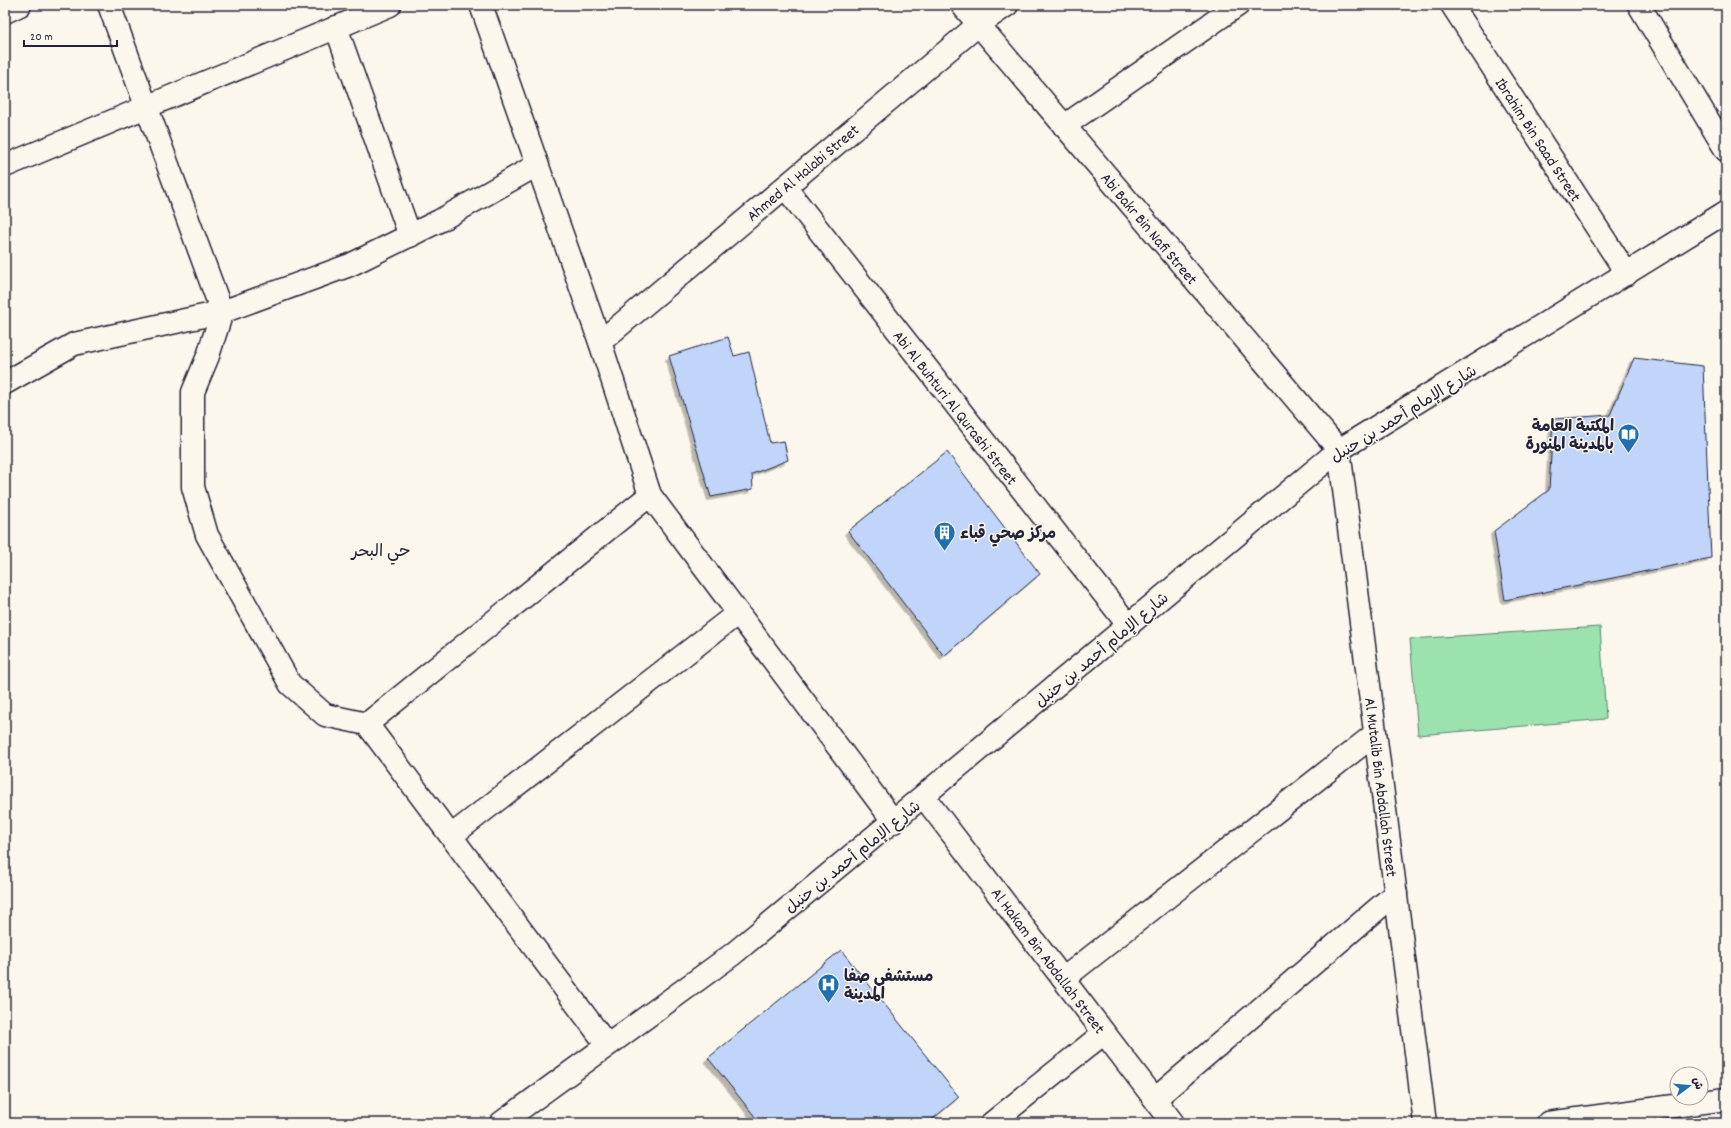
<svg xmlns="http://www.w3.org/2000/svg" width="1731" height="1128" font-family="Dekko,'Playpen Sans Arabic',sans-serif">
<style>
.green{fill:#9be2af;stroke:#5e8275}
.building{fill:#c1d5fa;stroke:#22223b;filter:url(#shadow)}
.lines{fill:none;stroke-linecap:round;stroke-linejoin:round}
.minor-casing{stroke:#22223b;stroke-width:25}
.major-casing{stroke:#22223b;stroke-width:25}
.minor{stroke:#fbf7ec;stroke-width:22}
.major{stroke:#fbf7ec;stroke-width:22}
.labels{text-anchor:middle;stroke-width:3;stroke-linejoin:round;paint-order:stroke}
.street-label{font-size:16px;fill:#22223b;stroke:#fbf7ec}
.poi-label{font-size:16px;font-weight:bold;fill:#22223b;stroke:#fbf7ec;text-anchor:start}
.neighbourhood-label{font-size:17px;fill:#22223b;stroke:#fbf7ec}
</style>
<defs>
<filter id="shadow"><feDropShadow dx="-3.5" dy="3.5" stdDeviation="0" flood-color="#0004"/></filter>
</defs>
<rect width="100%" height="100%" fill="#fbf7ec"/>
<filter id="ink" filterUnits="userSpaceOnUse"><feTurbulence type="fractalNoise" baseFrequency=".025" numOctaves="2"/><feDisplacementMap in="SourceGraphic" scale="8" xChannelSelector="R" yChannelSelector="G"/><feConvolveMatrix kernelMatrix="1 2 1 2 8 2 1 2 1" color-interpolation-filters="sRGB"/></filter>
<g filter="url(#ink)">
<path class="green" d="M1600 627 1606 719 1418 735 1410 639Z"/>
<g class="building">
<path d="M728 337 734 356 749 352 770 443 784 441 788 460 752 474 753 489 711 497 669 356Z"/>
<path d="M1634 358 1703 366 1711 558 1505 600 1494 531 1549 490 1553 419 1610 415Z"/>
<path d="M947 452 1040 574 944 656 848 531Z"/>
<path d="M841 950 959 1097 928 1123H760L708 1058Z"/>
</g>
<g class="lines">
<defs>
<g id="minor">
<path d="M109 5 222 312 208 356 193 392V487L207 535 290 684 325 715 367 724 607 1045"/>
<path d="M481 5 600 342 650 495 894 822"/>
<path d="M962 5 1339 450 1425 1123"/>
<path d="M1452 5 1627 274"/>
<path d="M1639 5 1726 150"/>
<path d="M5 12 20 5"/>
<path d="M336 27 410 236"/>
<path d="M1064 126 1238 5"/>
<path d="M5 166 390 5"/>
<path d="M785 187 1129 626"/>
<path d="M600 342 978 25 1007 5"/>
<path d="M5 383 74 344 222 312 350 265 439 221 537 165"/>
<path d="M367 724 650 495"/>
<path d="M924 797 1173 1123"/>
<path d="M451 836 738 613"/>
<path d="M1063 979 1375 734"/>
<path d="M1155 1099 1396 893"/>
<path d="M992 1123 1104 1033"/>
<path d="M1548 1123 1726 1099"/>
</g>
<path id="major" d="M501 1123 733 954 1339 450 1726 212"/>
</defs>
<use href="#minor" class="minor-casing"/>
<use href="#major" class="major-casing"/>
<use href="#minor" class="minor"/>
<use href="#major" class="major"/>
</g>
</g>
<defs>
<symbol id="library-pin" viewBox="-11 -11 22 30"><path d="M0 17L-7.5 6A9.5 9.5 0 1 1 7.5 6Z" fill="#1f6fb2" stroke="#fbf7ec"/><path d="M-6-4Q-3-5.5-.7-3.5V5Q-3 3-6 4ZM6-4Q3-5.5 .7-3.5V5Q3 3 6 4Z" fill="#fff"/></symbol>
<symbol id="building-pin" viewBox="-11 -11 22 30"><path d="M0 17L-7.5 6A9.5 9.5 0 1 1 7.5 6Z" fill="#1f6fb2" stroke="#fbf7ec"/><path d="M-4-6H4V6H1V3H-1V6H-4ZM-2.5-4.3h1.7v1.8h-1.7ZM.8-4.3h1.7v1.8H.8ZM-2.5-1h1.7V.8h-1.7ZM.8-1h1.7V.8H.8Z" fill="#fff"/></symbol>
<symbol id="hospital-pin" viewBox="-11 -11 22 30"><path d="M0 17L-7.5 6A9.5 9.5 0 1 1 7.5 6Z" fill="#1f6fb2" stroke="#fbf7ec"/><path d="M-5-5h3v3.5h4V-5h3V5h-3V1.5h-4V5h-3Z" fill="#fff"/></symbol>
</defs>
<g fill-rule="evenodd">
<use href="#library-pin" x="1616" y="422" width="25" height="34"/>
<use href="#building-pin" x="932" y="520" width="25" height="34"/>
<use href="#hospital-pin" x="816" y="972" width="25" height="34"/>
</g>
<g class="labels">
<g class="street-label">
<text transform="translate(1539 139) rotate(57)" y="6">Ibrahim Bin Saad Street</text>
<text transform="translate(802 172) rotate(-40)" y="6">Ahmed Al Halabi Street</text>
<text transform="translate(1150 228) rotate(50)" y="6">Abi Bakr Bin Nafi Street</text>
<text transform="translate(956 407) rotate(52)" y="6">Abi Al Buhturi Al Qurashi Street</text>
<text transform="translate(1403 413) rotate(-32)" y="6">شارع الإمام أحمد بن حنبل</text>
<text transform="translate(1101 649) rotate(-40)" y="6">شارع الإمام أحمد بن حنبل</text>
<text transform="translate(1382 787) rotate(83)" y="6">Al Mutalib Bin Abdallah Street</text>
<text transform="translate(852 856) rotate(-39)" y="6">شارع الإمام أحمد بن حنبل</text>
<text transform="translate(1049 960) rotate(53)" y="6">Al Hakam Bin Abdallah Street</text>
</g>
<g class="poi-label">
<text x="1614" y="431" text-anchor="end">المكتبة العامة<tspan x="1614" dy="18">بالمدينة المنورة</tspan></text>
<text x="960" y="538">مركز صحي قباء</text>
<text x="844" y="981">مستشفی صفا<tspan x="844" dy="18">المدینة</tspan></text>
</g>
<g class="neighbourhood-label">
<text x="381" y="556">حي البحر</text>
</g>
</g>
<rect width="1731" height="1128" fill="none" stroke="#fbf7ec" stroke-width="20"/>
<rect x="10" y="10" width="1711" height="1108" fill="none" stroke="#22223b" stroke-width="1.5" filter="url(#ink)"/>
<g transform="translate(1689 1086) rotate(74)"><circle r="19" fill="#fbf7ec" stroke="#a4a2a5"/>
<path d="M0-3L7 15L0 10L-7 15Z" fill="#1f6fb2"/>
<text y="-6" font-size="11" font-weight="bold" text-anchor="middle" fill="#22223b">ش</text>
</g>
<path d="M24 40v6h93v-6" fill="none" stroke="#22223b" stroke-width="2"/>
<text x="30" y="40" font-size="12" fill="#22223b" stroke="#fbf7ec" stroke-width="3" paint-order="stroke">20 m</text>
</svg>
